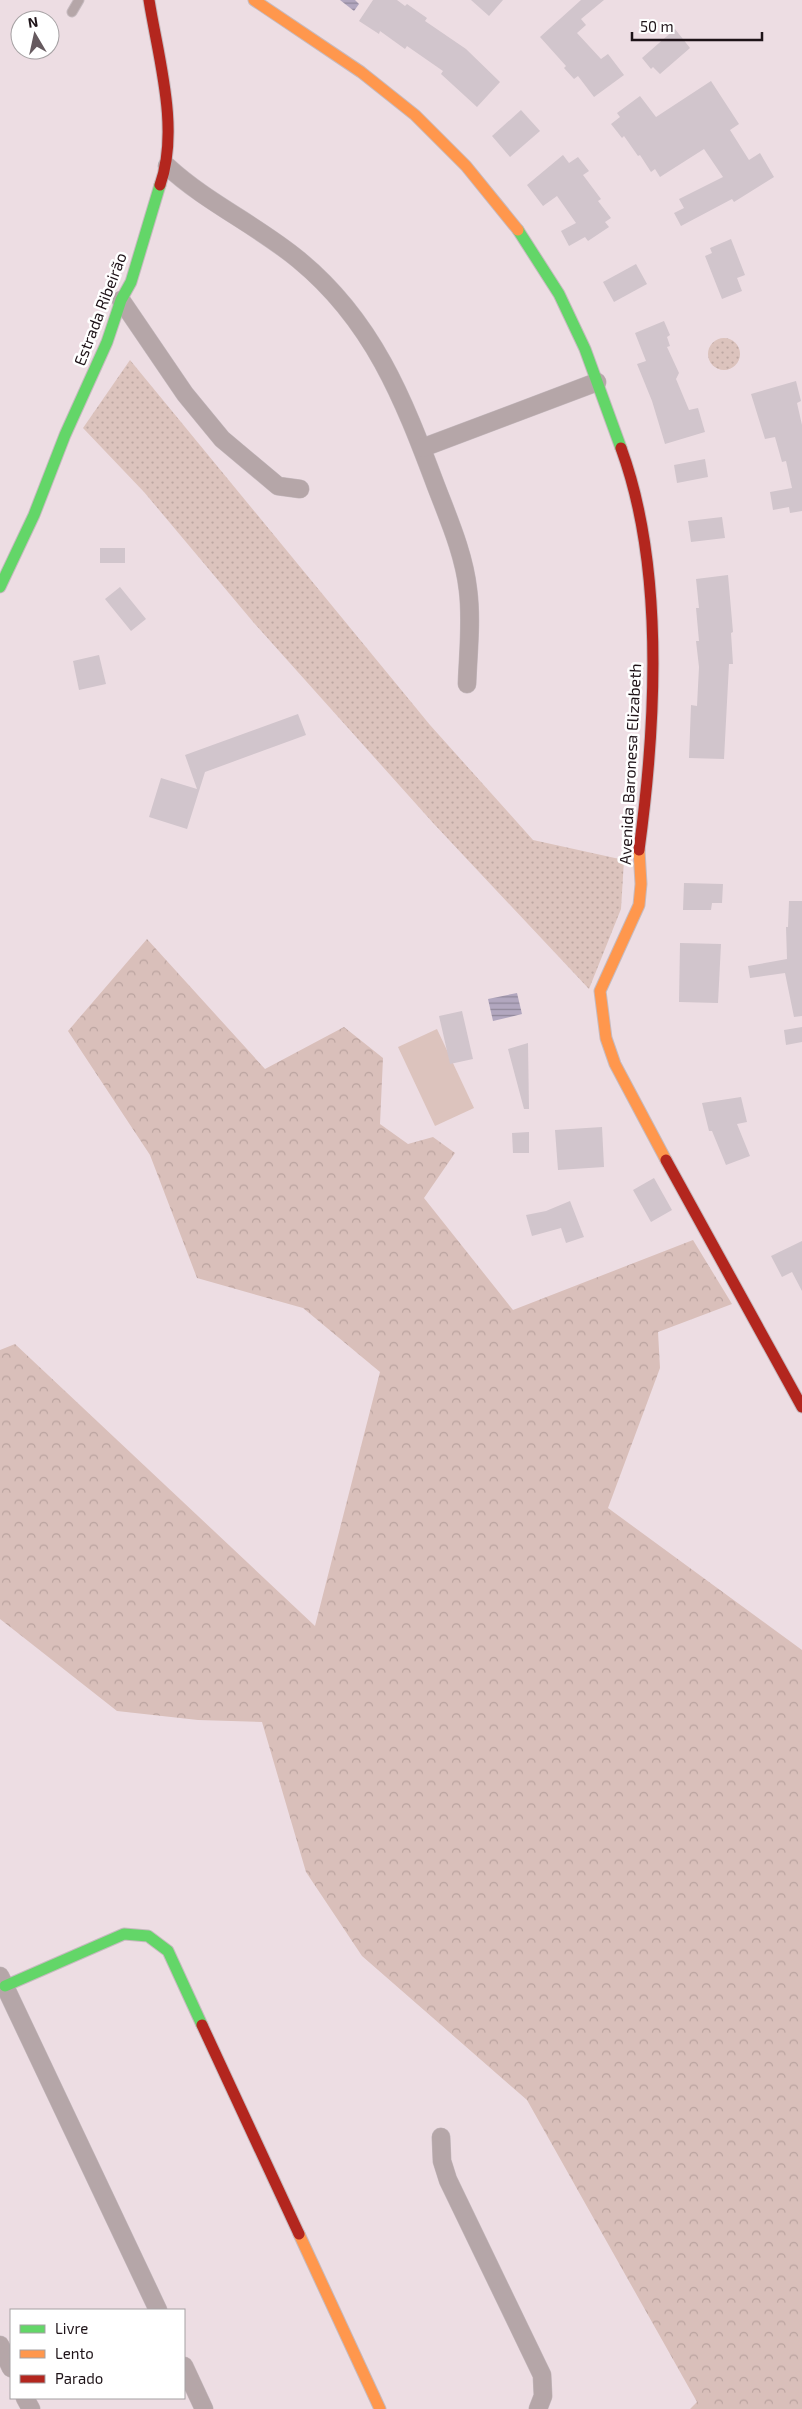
<svg xmlns="http://www.w3.org/2000/svg" width="802" height="2409" font-family="'Exo 2',sans-serif">
<style>
.grass{fill:url(#grass-dots)}
.forest{fill:url(#forest-crowns)}
.garden{fill:#dcc3bd}
.water{fill:url(#water-rules)}
.building{fill:#d1c5cc}
.lines{fill:none;stroke-linecap:round;stroke-linejoin:round}
.lane-casing{stroke:#c6babf;stroke-width:11}
.street-casing{stroke:#c6babf;stroke-width:19}
.fast-casing{stroke:#c6babf;stroke-width:13}
.slow-casing{stroke:#c6babf;stroke-width:13}
.jam-casing{stroke:#c6babf;stroke-width:13}
.lane{stroke:#b5a6a8;stroke-width:9}
.street{stroke:#b5a6a8;stroke-width:18}
.fast{stroke:#63d668;stroke-width:11}
.slow{stroke:#ff974d;stroke-width:11}
.jam{stroke:#b3261e;stroke-width:11}
.labels{text-anchor:middle;stroke-width:5;stroke-linejoin:round;paint-order:stroke}
.street-label{font-size:16px;fill:#1e1318;stroke:#fff}
</style>
<defs>
<pattern id="grass-dots" width="8" height="8" patternUnits="userSpaceOnUse" patternTransform="scale(1.25)"><rect width="8" height="8" fill="#dcc3bd"/><path d="M2 2h.1M6 6h.1" fill="none" stroke="#bca7a2" stroke-width="1.8" stroke-linecap="round"/></pattern>
<pattern id="forest-crowns" width="20" height="18" patternUnits="userSpaceOnUse" patternTransform="scale(1.25)"><rect width="20" height="18" fill="#d9bfba"/><path d="M2 6a3 3 0 1 1 6 0M12 15a3 3 0 1 1 6 0" fill="none" stroke="#baa39f"/></pattern>
<pattern id="water-rules" width="6" height="5" patternUnits="userSpaceOnUse" patternTransform="scale(1.25)"><rect width="6" height="5" fill="#b2a7bf"/><path d="M0 2.5h6" fill="none" stroke="#90879a"/></pattern>
</defs>
<rect width="100%" height="100%" fill="#eddde3"/>
<g class="grass">
<circle cx="724" cy="354" r="16"/>
<path d="M130 360 430 725 533 840 624 860 621 909 589 989 434 824 254 623 144 492 83 428Z"/>
</g>
<path class="forest" d="M147 939 265 1069 344 1027 383 1058 380 1124 408 1144 433 1137 455 1153 424 1198 513 1310 693 1240 732 1304 658 1332 660 1368 608 1508 802 1650V2409H690L697 2402 527 2100 362 1956 306 1872 262 1722 198 1720 117 1711 0 1619V1350L15 1344 315 1626 380 1372 303 1308 197 1278 150 1155 68 1031Z"/>
<path class="garden" d="M437 1029 474 1108 435 1126 398 1047Z"/>
<g class="water">
<path d="M340 0H355L359 4 354 11Z"/>
<path d="M517 993 522 1014 493 1021 488 999Z"/>
</g>
<g class="building">
<path d="M373 0H397L405 6 407 4 427 18 425 21 466 49 500 82 477 107 441 74 443 71 407 46 405 49 380 31 379 34 359 21Z"/>
<path d="M471 0H503L489 16Z"/>
<path d="M581 0H604L581 19 586 25 577 33 601 59 608 54 624 75 594 97 578 76 574 79 564 68 566 66 540 37Z"/>
<path d="M675 29 690 48 660 74 653 67 651 69 642 58Z"/>
<path d="M711 81 739 124 730 130 749 160 760 153 774 177 734 202 732 199 681 226 674 213 684 208 679 199 723 177 704 149 660 177 655 169 651 172 640 155 638 156 624 136 622 138 611 124 620 117 617 113 640 96 656 117Z"/>
<path d="M521 110 540 131 510 157 492 136Z"/>
<path d="M563 155 569 163 578 157 589 171 583 175 601 199 598 201 611 218 605 222 609 227 588 241 585 237 569 246 561 231 576 223 557 196 543 206 527 185Z"/>
<path d="M731 239 745 275 737 278 742 291 722 299 705 256 712 253 710 248Z"/>
<path d="M636 264 647 284 614 302 603 282Z"/>
<path d="M664 321 670 335 667 337 670 346 667 347 679 373 676 379 689 410 698 408 705 432 665 444 652 401 637 364 646 361 635 333Z"/>
<path d="M796 381 801 401 797 403 802 425V511L790 513 789 507 773 510 770 492 792 488 786 461 782 462 775 437 765 439 751 394Z"/>
<path d="M705 459 708 477 677 483 674 465Z"/>
<path d="M722 517 725 538 691 542 688 521Z"/>
<rect x="100" y="548" width="25" height="15"/>
<path d="M728 575 733 632 731 633 733 664H729L724 759 689 758 691 705 697 706 699 667 696 641H699L696 608H699L696 579Z"/>
<path d="M120 587 146 619 131 631 105 599Z"/>
<path d="M99 655 106 684 79 690 73 661Z"/>
<path d="M298 714 306 735 205 772 187 829 149 817 161 778 197 789 185 755Z"/>
<path d="M684 883 723 884 722 903H712L711 910H683Z"/>
<path d="M789 901H802V1016L794 1017 785 973 750 978 748 966 787 959 786 927H788Z"/>
<path d="M680 943 721 944 718 1003 679 1002Z"/>
<path d="M462 1011 473 1059 450 1064 439 1016Z"/>
<path d="M802 1027V1042L786 1045 784 1030Z"/>
<path d="M528 1043 529 1109H524L508 1049Z"/>
<path d="M741 1097 747 1122 737 1124 750 1156 726 1165 712 1131H709L702 1103Z"/>
<path d="M602 1127 604 1167 558 1170 555 1130Z"/>
<path d="M529 1132V1153H513L512 1133Z"/>
<path d="M654 1178 672 1210 651 1222 633 1190Z"/>
<path d="M570 1201 584 1237 566 1243 561 1228 532 1236 526 1215 546 1211Z"/>
<path d="M802 1241V1291L792 1272 782 1277 771 1256Z"/>
</g>
<g class="lines">
<defs>
<path id="lane" d="M72 12 79 0"/>
<g id="street">
<path d="M167 166C207 203 257 225 299 260 373 321 403 398 436 486 449 520 464 554 468 590 472 621 468 654 467 684"/>
<path d="M121 300 185 394 222 439 278 486 300 489"/>
<path d="M422 448 597 382"/>
<path d="M0 1976 158 2310"/>
<path d="M441 2137 442 2161 448 2180 542 2375 543 2396 538 2409"/>
<path d="M0 2345 11 2368"/>
<path d="M184 2366 204 2409"/>
<path d="M25 2398 31 2409"/>
</g>
<g id="fast">
<path d="M518 230 559 294 585 349 621 448"/>
<path d="M0 587 34 515 65 435 107 342 121 300 131 282 160 185"/>
<path d="M5 1986 124 1934 148 1936 168 1951 202 2025"/>
</g>
<g id="slow">
<path d="M254 0 361 72 415 115 466 166 518 230"/>
<path d="M639 850 641 884 639 905 600 991 606 1038 615 1064 666 1160"/>
<path d="M299 2234 380 2409"/>
</g>
<g id="jam">
<path d="M149 0C158 57 180 129 160 185"/>
<path d="M621 448C665 568 656 725 639 850"/>
<path d="M666 1160 802 1407"/>
<path d="M202 2025 299 2234"/>
</g>
</defs>
<use href="#lane" class="lane-casing"/>
<use href="#street" class="street-casing"/>
<use href="#fast" class="fast-casing"/>
<use href="#slow" class="slow-casing"/>
<use href="#jam" class="jam-casing"/>
<use href="#lane" class="lane"/>
<use href="#street" class="street"/>
<use href="#fast" class="fast"/>
<use href="#slow" class="slow"/>
<use href="#jam" class="jam"/>
</g>
<g class="labels">
<g class="street-label">
<text transform="translate(100 309) rotate(-69)" y="6">Estrada Ribeirão</text>
<text transform="translate(630 764) rotate(-87)" y="6">Avenida Baronesa Elizabeth</text>
</g>
</g>
<rect x="10" y="2309" width="175" height="90" fill="#ffffff" stroke="#a5a1a3"/>
<rect x="20" y="2325" width="25" height="8" fill="#63d668" stroke="#a5a1a3"/>
<text x="55" y="2334" font-size="15" fill="#1e1318">Livre</text>
<rect x="20" y="2350" width="25" height="8" fill="#ff974d" stroke="#a5a1a3"/>
<text x="55" y="2359" font-size="15" fill="#1e1318">Lento</text>
<rect x="20" y="2375" width="25" height="8" fill="#b3261e" stroke="#a5a1a3"/>
<text x="55" y="2384" font-size="15" fill="#1e1318">Parado</text>
<g transform="translate(35 35) rotate(351)"><circle r="24" fill="#ffffff" stroke="#a5a1a3"/>
<path d="M0-4L9 19L0 12L-9 19Z" fill="#665a5f"/>
<text y="-8" font-size="14" font-weight="bold" text-anchor="middle" fill="#1e1318">N</text>
</g>
<path d="M632 32v8h130v-8" fill="none" stroke="#1e1318" stroke-width="2.5"/>
<text x="640" y="32" font-size="15" fill="#1e1318" stroke="#ffffff" stroke-width="4" paint-order="stroke">50 m</text>
</svg>
